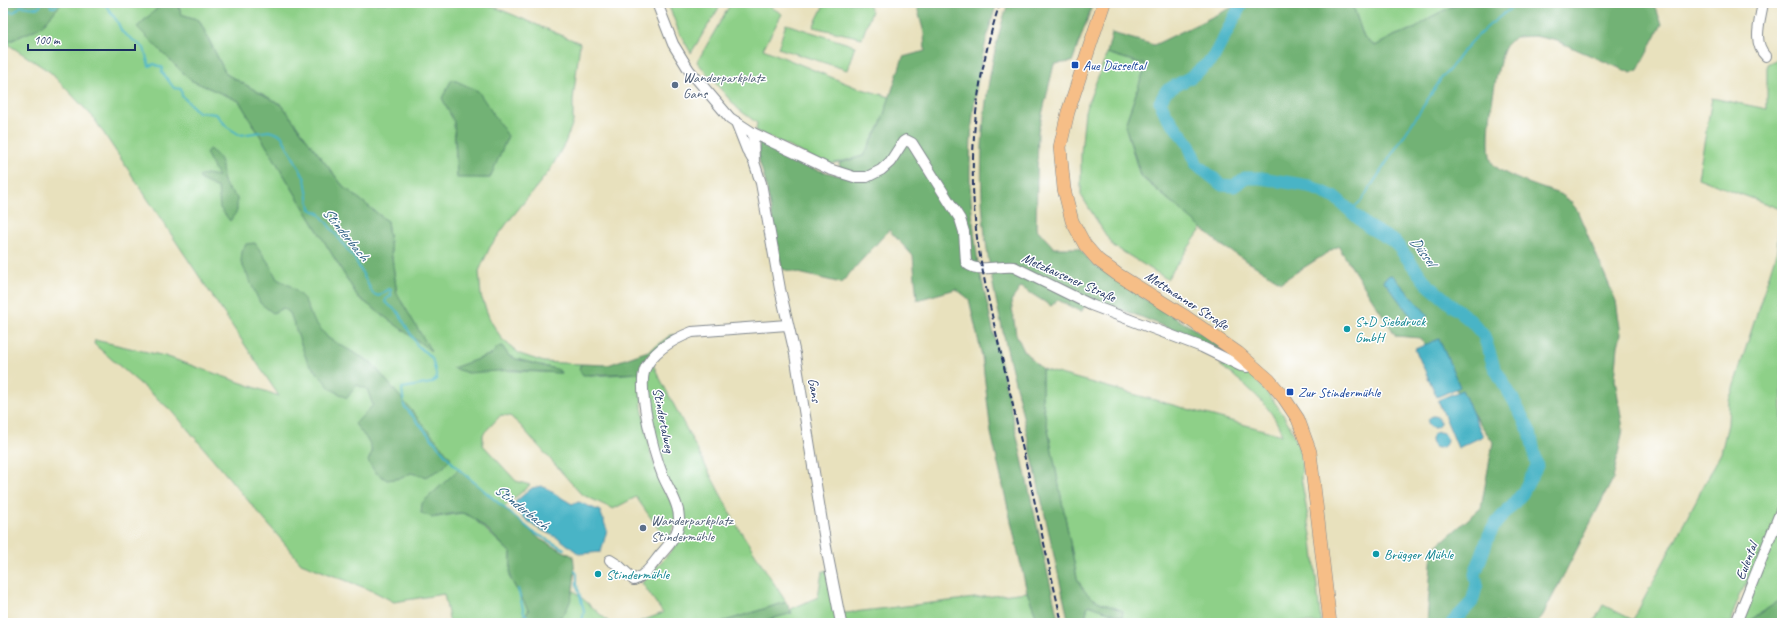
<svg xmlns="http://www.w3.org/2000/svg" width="1785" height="626" font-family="Caveat,sans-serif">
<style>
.green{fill:#8ed088;stroke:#548073;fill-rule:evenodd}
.forest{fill:#72b274;stroke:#467069}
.water{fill:#48b4c6;stroke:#327292}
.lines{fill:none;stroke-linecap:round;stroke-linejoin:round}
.stream{stroke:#48b4c6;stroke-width:2}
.river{stroke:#48b4c6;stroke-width:13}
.minor-casing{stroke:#82888e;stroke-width:12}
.major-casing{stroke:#82888e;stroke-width:14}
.minor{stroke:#fff;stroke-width:10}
.major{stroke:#f6be87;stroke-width:13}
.rail{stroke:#1b2f5e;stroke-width:2;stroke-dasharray:6 3;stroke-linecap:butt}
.transit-dot{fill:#1a4fb4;stroke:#fff;stroke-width:1.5}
.service-dot{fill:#5c6f8a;stroke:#fff;stroke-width:1.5}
.culture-dot{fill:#0f9aa8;stroke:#fff;stroke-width:1.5}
.labels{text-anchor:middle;stroke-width:3;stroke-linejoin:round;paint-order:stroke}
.transit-label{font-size:14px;fill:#164399;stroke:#fff;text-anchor:start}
.service-label{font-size:14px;fill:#4e5e75;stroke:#fff;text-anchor:start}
.street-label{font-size:14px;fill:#1b2f5e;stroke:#fff}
.culture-label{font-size:14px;fill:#0d838f;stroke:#fff;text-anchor:start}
.water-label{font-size:15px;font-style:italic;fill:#2b5e82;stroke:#fff}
</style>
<rect width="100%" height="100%" fill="#fff"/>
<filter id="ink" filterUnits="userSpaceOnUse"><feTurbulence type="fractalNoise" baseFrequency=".025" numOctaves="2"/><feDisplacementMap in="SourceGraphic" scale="8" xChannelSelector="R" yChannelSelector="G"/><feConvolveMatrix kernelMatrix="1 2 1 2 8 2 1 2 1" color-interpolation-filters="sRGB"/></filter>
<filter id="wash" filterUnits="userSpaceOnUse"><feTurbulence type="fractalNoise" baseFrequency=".012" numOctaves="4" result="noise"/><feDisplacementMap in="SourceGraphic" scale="16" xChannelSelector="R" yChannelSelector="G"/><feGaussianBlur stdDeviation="0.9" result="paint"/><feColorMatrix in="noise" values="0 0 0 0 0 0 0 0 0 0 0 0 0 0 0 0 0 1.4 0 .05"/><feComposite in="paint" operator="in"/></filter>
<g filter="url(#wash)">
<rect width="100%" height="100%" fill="#e8e1bd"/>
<g class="green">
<path d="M62 3H163L137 27 190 80 239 101 358 297 430 350 397 294 387 221 343 186 305 137 282 105 226 74 199 20 181 14 178 3H485L580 43 573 100V122L565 143 550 170 508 222 490 247 479 271 481 296 490 320 502 339 520 354 544 362 581 364 579 369 592 376 641 373 642 407 651 455 665 491 676 510V520L668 542 636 497 613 509 581 494 519 424 510 416 501 415 483 434V445L516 481 530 485 503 508 486 494 431 518 462 513 472 517 511 553 510 578 529 611 515 623H450L444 594 394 602 373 591 301 563 174 413 94 344 95 340 165 356 279 396 93 117 50 72 6 43 41 27ZM454 122 490 178 457 177ZM502 346 509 356 516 359 559 370 561 373 454 368 492 354Z"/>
<path d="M668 3H722L691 53 679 32Z"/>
<path d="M731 3H765L782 14 763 49 855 87 890 97 880 126 863 156 827 165 756 131 757 123 738 109 697 62Z"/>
<path d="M825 3H866L872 11 862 38 813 27Z"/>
<path d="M1352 3H1459L1429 18 1416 28 1396 35 1375 46 1364 38Z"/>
<path d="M786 24 855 46 847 70 778 48Z"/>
<path d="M1107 53 1146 65 1125 125 1140 176 1202 228 1167 279 1112 245 1081 195V153L1085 111Z"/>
<path d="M1782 57V599L1746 623H1741L1749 579 1739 596 1730 623H1593L1603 605 1633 620 1721 453 1728 424 1729 401 1777 250 1780 209 1698 178 1712 98 1767 109V64Z"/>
<path d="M652 363 736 524 786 602 719 623H636L663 613 642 583 673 549 682 527 656 447 647 401V376Z"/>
<path d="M1220 365C1230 365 1241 369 1249 374 1253 376 1256 381 1260 385 1280 406 1307 446 1301 477L1312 541 1321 623H1084L1088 605 1122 617 1123 611C1101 602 1087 601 1077 578L1042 399V369L1282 435C1272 404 1245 385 1220 365Z"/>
<path d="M826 570 835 606 845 613 1027 592 1039 623H757L791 613V609L818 597 822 572Z"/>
<path d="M573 590 610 623H553L565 611Z"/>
</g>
<g class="forest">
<path d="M3 3H62L41 27 3 44Z"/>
<path d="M163 3H178L181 14 199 20 226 74 282 105 305 137 343 186 387 221 397 294 431 351 358 297 239 101 190 80 137 27Z"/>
<path d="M916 3H997C980 54 971 109 970 163 969 196 974 230 978 263L1059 623H1039L1027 592 991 433 982 356 969 299 956 289 917 300 913 256 889 230 841 283 782 269 765 180 759 160V142L810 168 841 176 839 163 863 156 880 126 903 57 925 51 924 33Z"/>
<path d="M1008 3H1093L1072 62 1054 64 1038 132 1036 228 1054 248H1079L1092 263 1160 309 1198 331 1236 357 1144 318 1090 298 1081 312 1058 300 1051 306 1021 287 1011 301 1016 334 1024 351 1042 369V399L1077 578C1087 601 1101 602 1123 611L1122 617 1088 605 1084 623H1069C1053 550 1036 476 1020 403 1007 348 992 292 985 235 976 158 984 77 1008 3Z"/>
<path d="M1241 3H1352L1364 38 1375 46 1396 35 1416 28 1429 18 1459 3H1653L1662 24 1638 70 1631 73 1557 41 1535 36 1515 37C1512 40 1509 43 1506 46 1496 61 1482 151 1493 164 1504 177 1546 189 1562 195L1570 201 1577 210 1616 301 1621 334 1618 346 1615 379 1623 429 1613 479 1543 615 1537 623H1427L1432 550 1481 508 1493 442 1420 338 1396 336 1338 246 1281 282 1221 245 1141 176 1125 125 1146 65 1107 53 1112 33 1154 45Z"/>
<path d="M452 79 478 91 508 136 490 178H457L454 122 442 98Z"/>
<path d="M209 149C230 162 217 174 228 189 231 193 235 195 237 198V211L230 221 220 208 218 188 201 180 199 177 206 174 218 176 206 153Z"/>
<path d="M255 243 268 262 277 279 291 286 305 300 312 318 328 338 372 363 451 458 442 469 425 477 411 473 402 478 387 480 375 472 368 461 372 452 369 442 355 424 373 405 367 389 357 385 347 398 331 389 307 361 290 313 283 308 273 313 260 303 241 262 242 252 246 244Z"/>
<path d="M671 335H675L646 357 641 373 583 375 579 369 581 364 608 365 648 351Z"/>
<path d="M502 346 509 356 516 359 559 370 561 373 513 370 468 373 453 368 492 354 498 347Z"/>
<path d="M459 469 541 540 573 556C576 572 575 597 565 612 562 616 557 619 553 623H515L529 611 510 578 511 553C501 544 474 513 461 513 444 513 437 521 421 513L422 503Z"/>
<path d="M1782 599V623H1746Z"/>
<path d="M786 602 792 613 757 623H719Z"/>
</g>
<g class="water">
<path d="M1390 275 1393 276 1427 314V317L1419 323H1416L1384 281V279Z"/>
<path d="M1439 339 1460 387 1437 397 1415 349Z"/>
<path d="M1462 390 1483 436 1458 448 1438 400Z"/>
<circle cx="1434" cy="422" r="6"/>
<circle cx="1439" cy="440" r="8"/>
<path d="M542 486 572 504 579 502 600 511 607 530 601 552 579 554 560 539 535 527 514 509 516 501 532 488Z"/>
</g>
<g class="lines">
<g class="stream">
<path d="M50 3 51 7H55L58 3"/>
<path d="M104 3 117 21 122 32 144 48 149 66 154 64 163 68 162 72 174 88 181 89 182 96 198 112 216 114 227 127 240 135 269 131 281 135 305 179 310 209 319 213 355 259 373 294 379 296 389 289 391 290V296L386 299 385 302 398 312 417 345 432 358 437 378 432 383 402 388 404 406 456 467 533 532 564 549"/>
<path d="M3 13 5 11 14 12 21 6 36 8 40 7 41 3"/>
<path d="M1350 211 1362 200 1443 76C1452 69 1456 59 1464 50 1480 32 1499 16 1519 3"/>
<path d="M575 571 577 574V585L584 611 582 623"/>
<path d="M518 589 524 613 529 619"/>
</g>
<path class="river" d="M1242 3 1212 60 1191 77 1166 91 1160 102 1166 115 1188 143 1197 165 1222 185 1234 186 1245 178H1261L1309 186 1336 198 1367 226 1395 242 1427 284 1472 322 1484 336 1494 367 1514 401 1530 432 1537 466 1522 494 1496 523 1489 535 1475 574 1477 584 1472 602 1452 623"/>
</g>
</g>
<g filter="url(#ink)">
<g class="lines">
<defs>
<g id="minor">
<path d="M657 3 673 44 689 70 730 118 753 133 829 169 854 177H867L881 170 890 162 903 142 906 140 912 143 960 219 964 232 966 262C973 274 1000 265 1014 267L1091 305 1202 347 1241 366 1247 367 1251 364"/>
<path d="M1763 3C1760 21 1752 43 1766 56"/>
<path d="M736 122 747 150 753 160"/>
<path d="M753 133 754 162 761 183 780 289 795 354 826 547 841 623"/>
<path d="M610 560 618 565 634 580C646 575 652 565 660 555 668 546 679 535 679 521 680 505 669 490 663 476 654 454 637 390 645 369 653 351 674 339 692 332L787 325"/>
<path d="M1736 623 1782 508"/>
</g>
<path id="major" d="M1104 3 1068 112 1060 147 1064 189 1072 221 1085 245 1098 260 1117 274 1186 317 1238 353 1269 380 1284 398 1298 419 1310 452 1330 623"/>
</defs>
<use href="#minor" class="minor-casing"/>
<use href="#major" class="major-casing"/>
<use href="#minor" class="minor"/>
<use href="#major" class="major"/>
<path class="rail" d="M1000 3C975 78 967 160 977 238 985 291 999 344 1011 397 1028 472 1045 548 1062 623"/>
</g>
</g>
<g class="transit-dot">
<rect x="1071" y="61" width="8" height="8" rx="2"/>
<rect x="1286" y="388" width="8" height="8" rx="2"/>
</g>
<g class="service-dot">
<circle cx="675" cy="85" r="4"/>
<circle cx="643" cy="528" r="4"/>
</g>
<g class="culture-dot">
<circle cx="1347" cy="329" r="4"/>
<circle cx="1376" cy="554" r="4"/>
<circle cx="598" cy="574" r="4"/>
</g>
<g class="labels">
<g class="transit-label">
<text x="1083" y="70">Aue Düsseltal</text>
<text x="1298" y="397">Zur Stindermühle</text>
</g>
<g class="service-label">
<text x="683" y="82">Wanderparkplatz<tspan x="683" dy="16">Gans</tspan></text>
<text x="651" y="525">Wanderparkplatz<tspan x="651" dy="16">Stindermühle</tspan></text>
</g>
<g class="street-label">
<text transform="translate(1069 277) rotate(24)" y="5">Metzkausener Straße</text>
<text transform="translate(1187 300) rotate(33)" y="5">Mettmanner Straße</text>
<text transform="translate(815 390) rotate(81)" y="5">Gans</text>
<text transform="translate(664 420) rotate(79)" y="5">Stindertalweg</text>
<text transform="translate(1746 561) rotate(-69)" y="5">Eulental</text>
</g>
<g class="culture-label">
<text x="1355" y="326">S+D Siebdruck<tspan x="1355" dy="16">GmbH</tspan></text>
<text x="1384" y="559">Brügger Mühle</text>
<text x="606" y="579">Stindermühle</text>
</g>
<g class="water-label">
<text transform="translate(346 234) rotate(51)" y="5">Stinderbach</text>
<text transform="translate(1423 251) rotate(53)" y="5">Düssel</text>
<text transform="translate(522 507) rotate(38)" y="5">Stinderbach</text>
</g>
</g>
<rect width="1785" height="626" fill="none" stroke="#fff" stroke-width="16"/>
<path d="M28 44v6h107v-6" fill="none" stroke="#1b2f5e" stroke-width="2"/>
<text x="34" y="44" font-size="12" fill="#1b2f5e" stroke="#ffffff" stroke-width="3" paint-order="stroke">100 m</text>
</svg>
